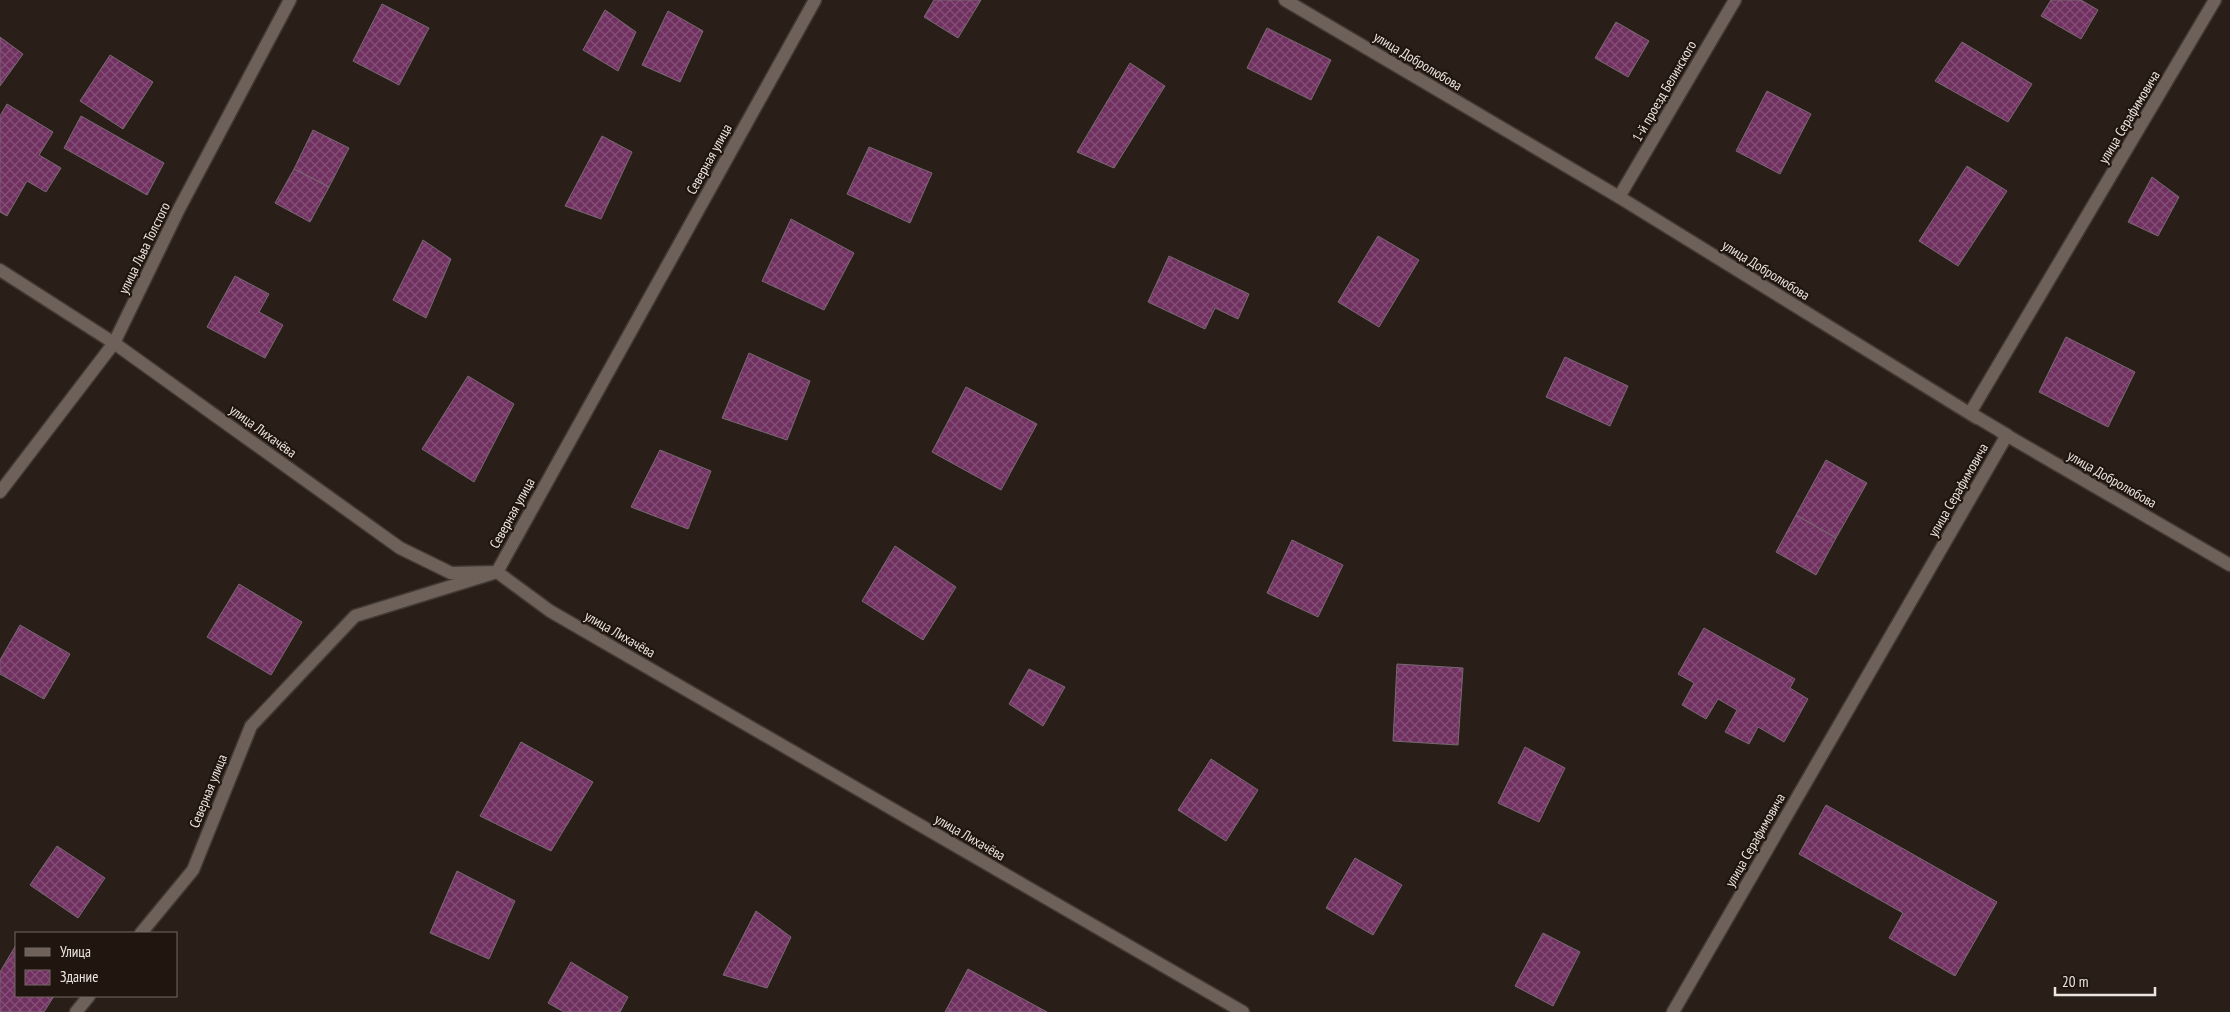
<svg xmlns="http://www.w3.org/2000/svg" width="2230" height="1012" font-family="'PT Sans Narrow',sans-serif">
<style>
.building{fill:url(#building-cross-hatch);stroke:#766972}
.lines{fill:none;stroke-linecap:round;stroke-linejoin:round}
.street-casing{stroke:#423934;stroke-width:15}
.secondary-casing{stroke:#423934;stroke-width:15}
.street{stroke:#6e6159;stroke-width:12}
.secondary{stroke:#6e6159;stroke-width:12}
.labels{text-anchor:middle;stroke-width:4.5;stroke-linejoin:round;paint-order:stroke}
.street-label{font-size:14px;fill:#ede5e0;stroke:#20160f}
</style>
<defs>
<pattern id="building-cross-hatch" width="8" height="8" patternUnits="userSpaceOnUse" patternTransform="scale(1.25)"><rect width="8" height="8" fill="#703161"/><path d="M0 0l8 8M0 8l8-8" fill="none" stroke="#854f77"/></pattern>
</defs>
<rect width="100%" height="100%" fill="#2a1f18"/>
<g class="building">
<path d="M934 0H981L958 38 924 17Z"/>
<path d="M2051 0H2081L2098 10 2081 39 2041 16Z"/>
<path d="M382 4 429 28 399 85 353 61Z"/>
<path d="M605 10 636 32 618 71 583 50Z"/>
<path d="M668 11 703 31 680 82 642 65Z"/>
<path d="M1616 22 1649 41 1628 77 1595 58Z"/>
<path d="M1267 28 1331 60 1311 100 1247 68Z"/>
<path d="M0 37 23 54 0 86Z"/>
<path d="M1962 42 2032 84 2008 122 1935 81Z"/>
<path d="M110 55 153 82 123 129 80 101Z"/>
<path d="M1130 63 1165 86 1114 168 1077 152Z"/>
<path d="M1767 91 1811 114 1780 174 1736 151Z"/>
<path d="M7 104 53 132 39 155 61 168 46 192 27 181 7 216 0 212V116Z"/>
<path d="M81 116 164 163 147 195 64 148Z"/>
<path d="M313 130 349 148 329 187 294 169Z"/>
<path d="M602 136 632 152 601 219 565 206Z"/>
<path d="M869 147 932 173 910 223 847 194Z"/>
<path d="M1967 166 2007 191 1958 266 1919 241Z"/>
<path d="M294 169 329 187 310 222 275 203Z"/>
<path d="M2152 177 2179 197 2158 236 2128 222Z"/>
<path d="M791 219 854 253 824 310 762 281Z"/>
<path d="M1378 236 1419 260 1379 327 1338 302Z"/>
<path d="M423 240 451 259 426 318 393 300Z"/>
<path d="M1169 256 1249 294 1238 319 1215 308 1205 329 1148 302Z"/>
<path d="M235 276 269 294 259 312 283 325 265 358 207 327Z"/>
<path d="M2066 337 2135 372 2108 427 2039 392Z"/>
<path d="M749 353 810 381 787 440 722 418Z"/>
<path d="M1565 357 1628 386 1610 426 1546 397Z"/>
<path d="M468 376 514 404 474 482 422 449Z"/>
<path d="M966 387 1037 424 1001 490 932 452Z"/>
<path d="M660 450 711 471 688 529 631 507Z"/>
<path d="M1826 460 1867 483 1836 538 1796 515Z"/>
<path d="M1796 515 1836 538 1816 575 1776 552Z"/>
<path d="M1292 540 1343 565 1318 617 1267 593Z"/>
<path d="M895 546 956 587 923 640 862 601Z"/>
<path d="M239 584 302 622 271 675 207 637Z"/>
<path d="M20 625 70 654 44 699 0 674V660Z"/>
<path d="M1704 628 1795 679 1790 688 1808 699 1784 742 1758 727 1749 744 1725 732 1737 710 1718 699 1706 719 1682 705 1694 683 1678 674Z"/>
<path d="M1397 664 1463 668 1458 745 1393 741Z"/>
<path d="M1029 669 1065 687 1043 726 1009 704Z"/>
<path d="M521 742 593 782 551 851 480 816Z"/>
<path d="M1525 747 1565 768 1539 822 1498 803Z"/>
<path d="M1211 759 1258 790 1226 841 1178 810Z"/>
<path d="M1826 805 1997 902 1955 976 1889 938 1903 913 1799 854Z"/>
<path d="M57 846 105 878 78 918 30 885Z"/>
<path d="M1355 858 1402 885 1373 935 1326 908Z"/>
<path d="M457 871 515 901 489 959 430 933Z"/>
<path d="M756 911 791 937 767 988 723 975Z"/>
<path d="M1543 933 1580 952 1553 1006 1515 986Z"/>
<path d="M16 945V996H54L44 1012H0V972Z"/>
<path d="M571 962 628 997 620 1012H564L548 1003Z"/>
<path d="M968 969 1047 1012H945Z"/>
</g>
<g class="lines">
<defs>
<g id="street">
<path d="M1285 0 1619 197 1977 418"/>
<path d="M1619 197 1735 0"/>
<path d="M0 270 114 343 400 548 451 573 497 572 550 611 1243 1012"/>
<path d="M2001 432 2230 565"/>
<path d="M141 933 193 870 251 726 355 616 497 572 815 0"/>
<path d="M76 1012 89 996"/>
<path d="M1673 1012 2007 435 1970 413 2215 0"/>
</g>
<path id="secondary" d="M0 492 114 343 179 209 290 0"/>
</defs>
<use href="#street" class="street-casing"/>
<use href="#secondary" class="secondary-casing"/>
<use href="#street" class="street"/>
<use href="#secondary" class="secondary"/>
</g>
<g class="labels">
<g class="street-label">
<text transform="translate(1418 61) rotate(31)" y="5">улица Добролюбова</text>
<text transform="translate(1664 91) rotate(-60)" y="5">1-й проезд Белинского</text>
<text transform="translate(2129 117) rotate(-59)" y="5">улица Серафимовича</text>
<text transform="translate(709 159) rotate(-61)" y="5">Северная улица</text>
<text transform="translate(144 248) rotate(-64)" y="5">улица Льва Толстого</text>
<text transform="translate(1766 270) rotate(32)" y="5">улица Добролюбова</text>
<text transform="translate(263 431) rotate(36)" y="5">улица Лихачёва</text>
<text transform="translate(2112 479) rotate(30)" y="5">улица Добролюбова</text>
<text transform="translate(1958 490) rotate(-60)" y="5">улица Серафимовича</text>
<text transform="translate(512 513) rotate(-61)" y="5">Северная улица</text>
<text transform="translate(620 634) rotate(30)" y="5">улица Лихачёва</text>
<text transform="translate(208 791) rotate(-68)" y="5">Северная улица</text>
<text transform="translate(970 837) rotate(30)" y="5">улица Лихачёва</text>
<text transform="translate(1755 840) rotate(-60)" y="5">улица Серафимовича</text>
</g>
</g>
<rect x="15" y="932" width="162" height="65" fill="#20160f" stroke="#726963"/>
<rect x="25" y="948" width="25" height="8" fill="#6e6159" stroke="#726963"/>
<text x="60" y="957" font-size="15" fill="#ede5e0">Улица</text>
<rect x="25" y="970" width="25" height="15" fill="url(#building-cross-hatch)" stroke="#726963"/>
<text x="60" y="982" font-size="15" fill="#ede5e0">Здание</text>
<path d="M2055 987v8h100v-8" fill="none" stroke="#ede5e0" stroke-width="2.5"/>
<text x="2062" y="987" font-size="15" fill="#ede5e0" stroke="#20160f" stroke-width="4" paint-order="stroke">20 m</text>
</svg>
